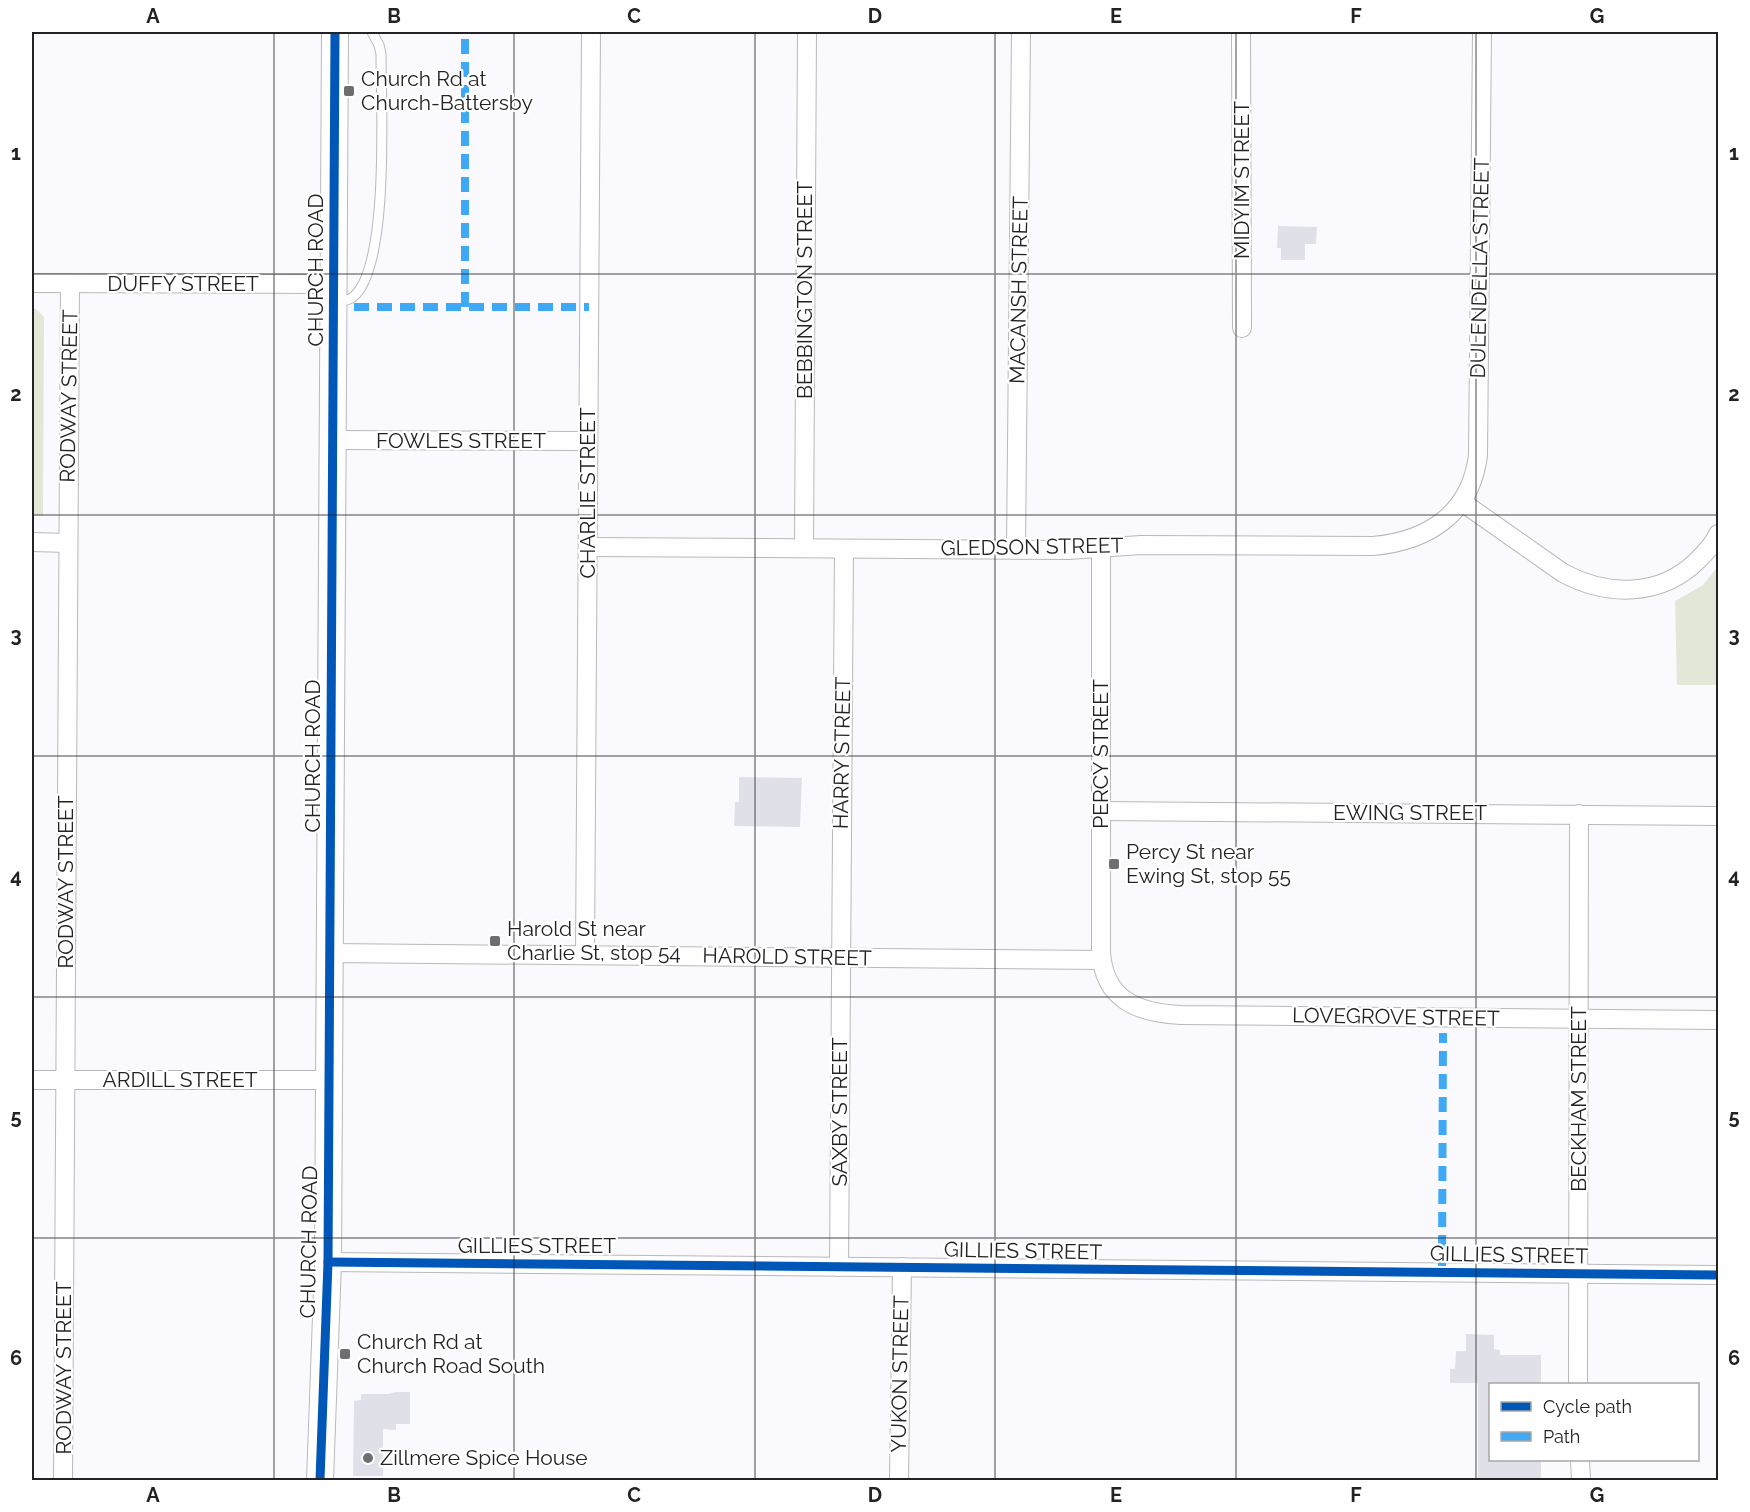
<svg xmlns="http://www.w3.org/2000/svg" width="1750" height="1512" font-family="Raleway,sans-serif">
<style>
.green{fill:#e2e7d7}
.building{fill:#e0e0e8}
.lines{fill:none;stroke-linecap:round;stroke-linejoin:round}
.lane-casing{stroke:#b9b9bb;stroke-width:11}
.street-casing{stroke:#b9b9bb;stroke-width:20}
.secondary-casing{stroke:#b9b9bb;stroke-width:28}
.lane{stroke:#fefeff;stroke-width:9}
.street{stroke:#fefeff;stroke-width:18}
.secondary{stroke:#fefeff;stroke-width:26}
.quiet{stroke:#3fa9f5;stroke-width:8;stroke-dasharray:15 8;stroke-linecap:butt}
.cycleway-casing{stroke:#fff;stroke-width:13}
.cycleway{stroke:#0057b8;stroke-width:9}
.grid{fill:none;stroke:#232325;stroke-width:1.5;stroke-opacity:0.55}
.poi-dot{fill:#6e6e71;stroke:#fff;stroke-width:2}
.labels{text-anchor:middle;stroke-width:4.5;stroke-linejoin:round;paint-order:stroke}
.poi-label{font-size:21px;fill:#232325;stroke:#fff;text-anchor:start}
.street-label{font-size:21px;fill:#232325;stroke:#fff}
.neatline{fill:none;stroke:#232325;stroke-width:2}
.grid-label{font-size:20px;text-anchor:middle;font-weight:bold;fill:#232325}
</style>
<rect width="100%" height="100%" fill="#fafafe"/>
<g class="green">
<path d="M32 309H36L44 317 43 516 32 515Z"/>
<path d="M1718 566V685H1677L1675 601 1703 585Z"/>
</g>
<g class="building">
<path d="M1278 226 1317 227 1316 244H1305V260H1281V248H1277Z"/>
<path d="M739 777 802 778 800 827 734 826 735 802H739Z"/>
<path d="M1466 1334 1494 1335V1349L1500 1350V1355H1541V1384H1491V1460H1541V1480H1478V1383H1450V1369H1455L1456 1351H1466Z"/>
<path d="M396 1392H410V1424H396V1430L383 1429V1476H353L354 1401 361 1400V1394H388Z"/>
</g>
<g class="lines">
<defs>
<path id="lane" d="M336 302C343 301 348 301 353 297 390 267 381 103 381 54L379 45 372 32"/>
<g id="street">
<path d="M1241 32 1242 328"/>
<path d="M32 283 334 284"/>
<path d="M333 440 588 441"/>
<path d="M1462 502 1563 573C1608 597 1661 597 1698 560 1706 552 1714 544 1718 534"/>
<path d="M32 542 68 543"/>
<path d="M588 547 1068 550 1141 545 1373 546C1429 541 1471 513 1478 455L1482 32"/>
<path d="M804 548 807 32"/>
<path d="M1101 548V952C1104 1000 1138 1013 1181 1015L1718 1020"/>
<path d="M1016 549 1021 32"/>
<path d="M1101 811 1718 816"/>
<path d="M330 953 1101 960"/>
<path d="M585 955 591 32"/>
<path d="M32 1080H328"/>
<path d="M328 1262 1718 1275"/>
<path d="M839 1267 844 549"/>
<path d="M1578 1384 1579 814"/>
<path d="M1580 1460 1581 1480"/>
<path d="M63 1480 70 284"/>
<path d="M899 1480 902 1267"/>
</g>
<path id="secondary" d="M320 1480 328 1262 335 32"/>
</defs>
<use href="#lane" class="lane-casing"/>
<use href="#street" class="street-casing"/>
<use href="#secondary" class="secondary-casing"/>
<use href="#lane" class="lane"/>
<use href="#street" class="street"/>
<use href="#secondary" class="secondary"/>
<g class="quiet">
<path d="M354 307H589"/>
<path d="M465 307V32"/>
<path d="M1442 1273 1443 1033"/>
</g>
<defs>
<g id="cycleway">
<path d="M328 1262 1718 1275"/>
<path d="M320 1480 328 1262 335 32"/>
</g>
</defs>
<use href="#cycleway" class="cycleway-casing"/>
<use href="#cycleway" class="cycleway"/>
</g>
<path class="grid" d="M274 32V1480M514 32V1480M755 32V1480M995 32V1480M1236 32V1480M1476 32V1480M32 274H1718M32 515H1718M32 756H1718M32 997H1718M32 1238H1718"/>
<g class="poi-dot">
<rect x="343" y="85" width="12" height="12" rx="3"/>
<rect x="1108" y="858" width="12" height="12" rx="3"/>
<rect x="489" y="935" width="12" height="12" rx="3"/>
<rect x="339" y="1348" width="12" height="12" rx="3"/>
<circle cx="368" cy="1458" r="6"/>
</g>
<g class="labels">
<g class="poi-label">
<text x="361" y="86">Church Rd at<tspan x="361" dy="24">Church-Battersby</tspan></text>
<text x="1126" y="859">Percy St near<tspan x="1126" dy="24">Ewing St, stop 55</tspan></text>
<text x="507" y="936">Harold St near<tspan x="507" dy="24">Charlie St, stop 54</tspan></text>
<text x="357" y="1349">Church Rd at<tspan x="357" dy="24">Church Road South</tspan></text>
<text x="380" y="1465">Zillmere Spice House</text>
</g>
<g class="street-label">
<text transform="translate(1242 180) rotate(-90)" y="7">MIDYIM STREET</text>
<text transform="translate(1480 268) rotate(-89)" y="7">DULENDELLA STREET</text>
<text transform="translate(316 270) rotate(-90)" y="7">CHURCH ROAD</text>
<text x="183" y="291">DUFFY STREET</text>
<text transform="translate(805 290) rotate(-90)" y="7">BEBBINGTON STREET</text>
<text transform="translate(1019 290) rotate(-89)" y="7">MACANSH STREET</text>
<text transform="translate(69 396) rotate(-89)" y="7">RODWAY STREET</text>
<text x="461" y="448">FOWLES STREET</text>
<text transform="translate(588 493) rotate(-90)" y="7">CHARLIE STREET</text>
<text transform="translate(1032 547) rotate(-1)" y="7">GLEDSON STREET</text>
<text transform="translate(842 753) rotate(-89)" y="7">HARRY STREET</text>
<text transform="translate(1101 754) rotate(-90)" y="7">PERCY STREET</text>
<text transform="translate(313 756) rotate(-90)" y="7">CHURCH ROAD</text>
<text x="1410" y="820">EWING STREET</text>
<text transform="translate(66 882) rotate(-90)" y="7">RODWAY STREET</text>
<text transform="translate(787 957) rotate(1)" y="7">HAROLD STREET</text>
<text transform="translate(1396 1017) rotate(1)" y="7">LOVEGROVE STREET</text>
<text x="180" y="1087">ARDILL STREET</text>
<text transform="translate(1579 1099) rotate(-90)" y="7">BECKHAM STREET</text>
<text transform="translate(840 1112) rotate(-90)" y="7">SAXBY STREET</text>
<text transform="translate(309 1242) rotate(-89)" y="7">CHURCH ROAD</text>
<text x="537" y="1253">GILLIES STREET</text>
<text transform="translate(1023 1251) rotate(1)" y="7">GILLIES STREET</text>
<text transform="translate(1509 1255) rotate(1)" y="7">GILLIES STREET</text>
<text transform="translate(64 1368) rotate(-90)" y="7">RODWAY STREET</text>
<text transform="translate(900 1374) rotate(-89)" y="7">YUKON STREET</text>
</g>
</g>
<rect width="1750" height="1512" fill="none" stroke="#ffffff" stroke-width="66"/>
<rect x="1489" y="1383" width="210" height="78" fill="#ffffff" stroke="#a7a7a8" stroke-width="1.5"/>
<rect x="1501" y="1402" width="30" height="9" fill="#0057b8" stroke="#a7a7a8" stroke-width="1.5"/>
<text x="1543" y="1413" font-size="18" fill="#232325">Cycle path</text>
<rect x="1501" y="1432" width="30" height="9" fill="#3fa9f5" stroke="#a7a7a8" stroke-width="1.5"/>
<text x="1543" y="1443" font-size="18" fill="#232325">Path</text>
<rect x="33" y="33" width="1684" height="1446" class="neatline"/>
<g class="grid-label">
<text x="153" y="23">A</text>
<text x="394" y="23">B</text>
<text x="634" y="23">C</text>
<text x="875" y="23">D</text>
<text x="1116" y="23">E</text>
<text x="1356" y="23">F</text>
<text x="1597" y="23">G</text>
<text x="16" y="160">1</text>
<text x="1734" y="160">1</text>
<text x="16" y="401">2</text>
<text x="1734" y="401">2</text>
<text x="16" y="642">3</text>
<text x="1734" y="642">3</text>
<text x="16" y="883">4</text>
<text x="1734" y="883">4</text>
<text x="16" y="1124">5</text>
<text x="1734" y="1124">5</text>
<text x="16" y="1365">6</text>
<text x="1734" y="1365">6</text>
<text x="153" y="1502">A</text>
<text x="394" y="1502">B</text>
<text x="634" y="1502">C</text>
<text x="875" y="1502">D</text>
<text x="1116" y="1502">E</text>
<text x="1356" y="1502">F</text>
<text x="1597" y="1502">G</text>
</g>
</svg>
